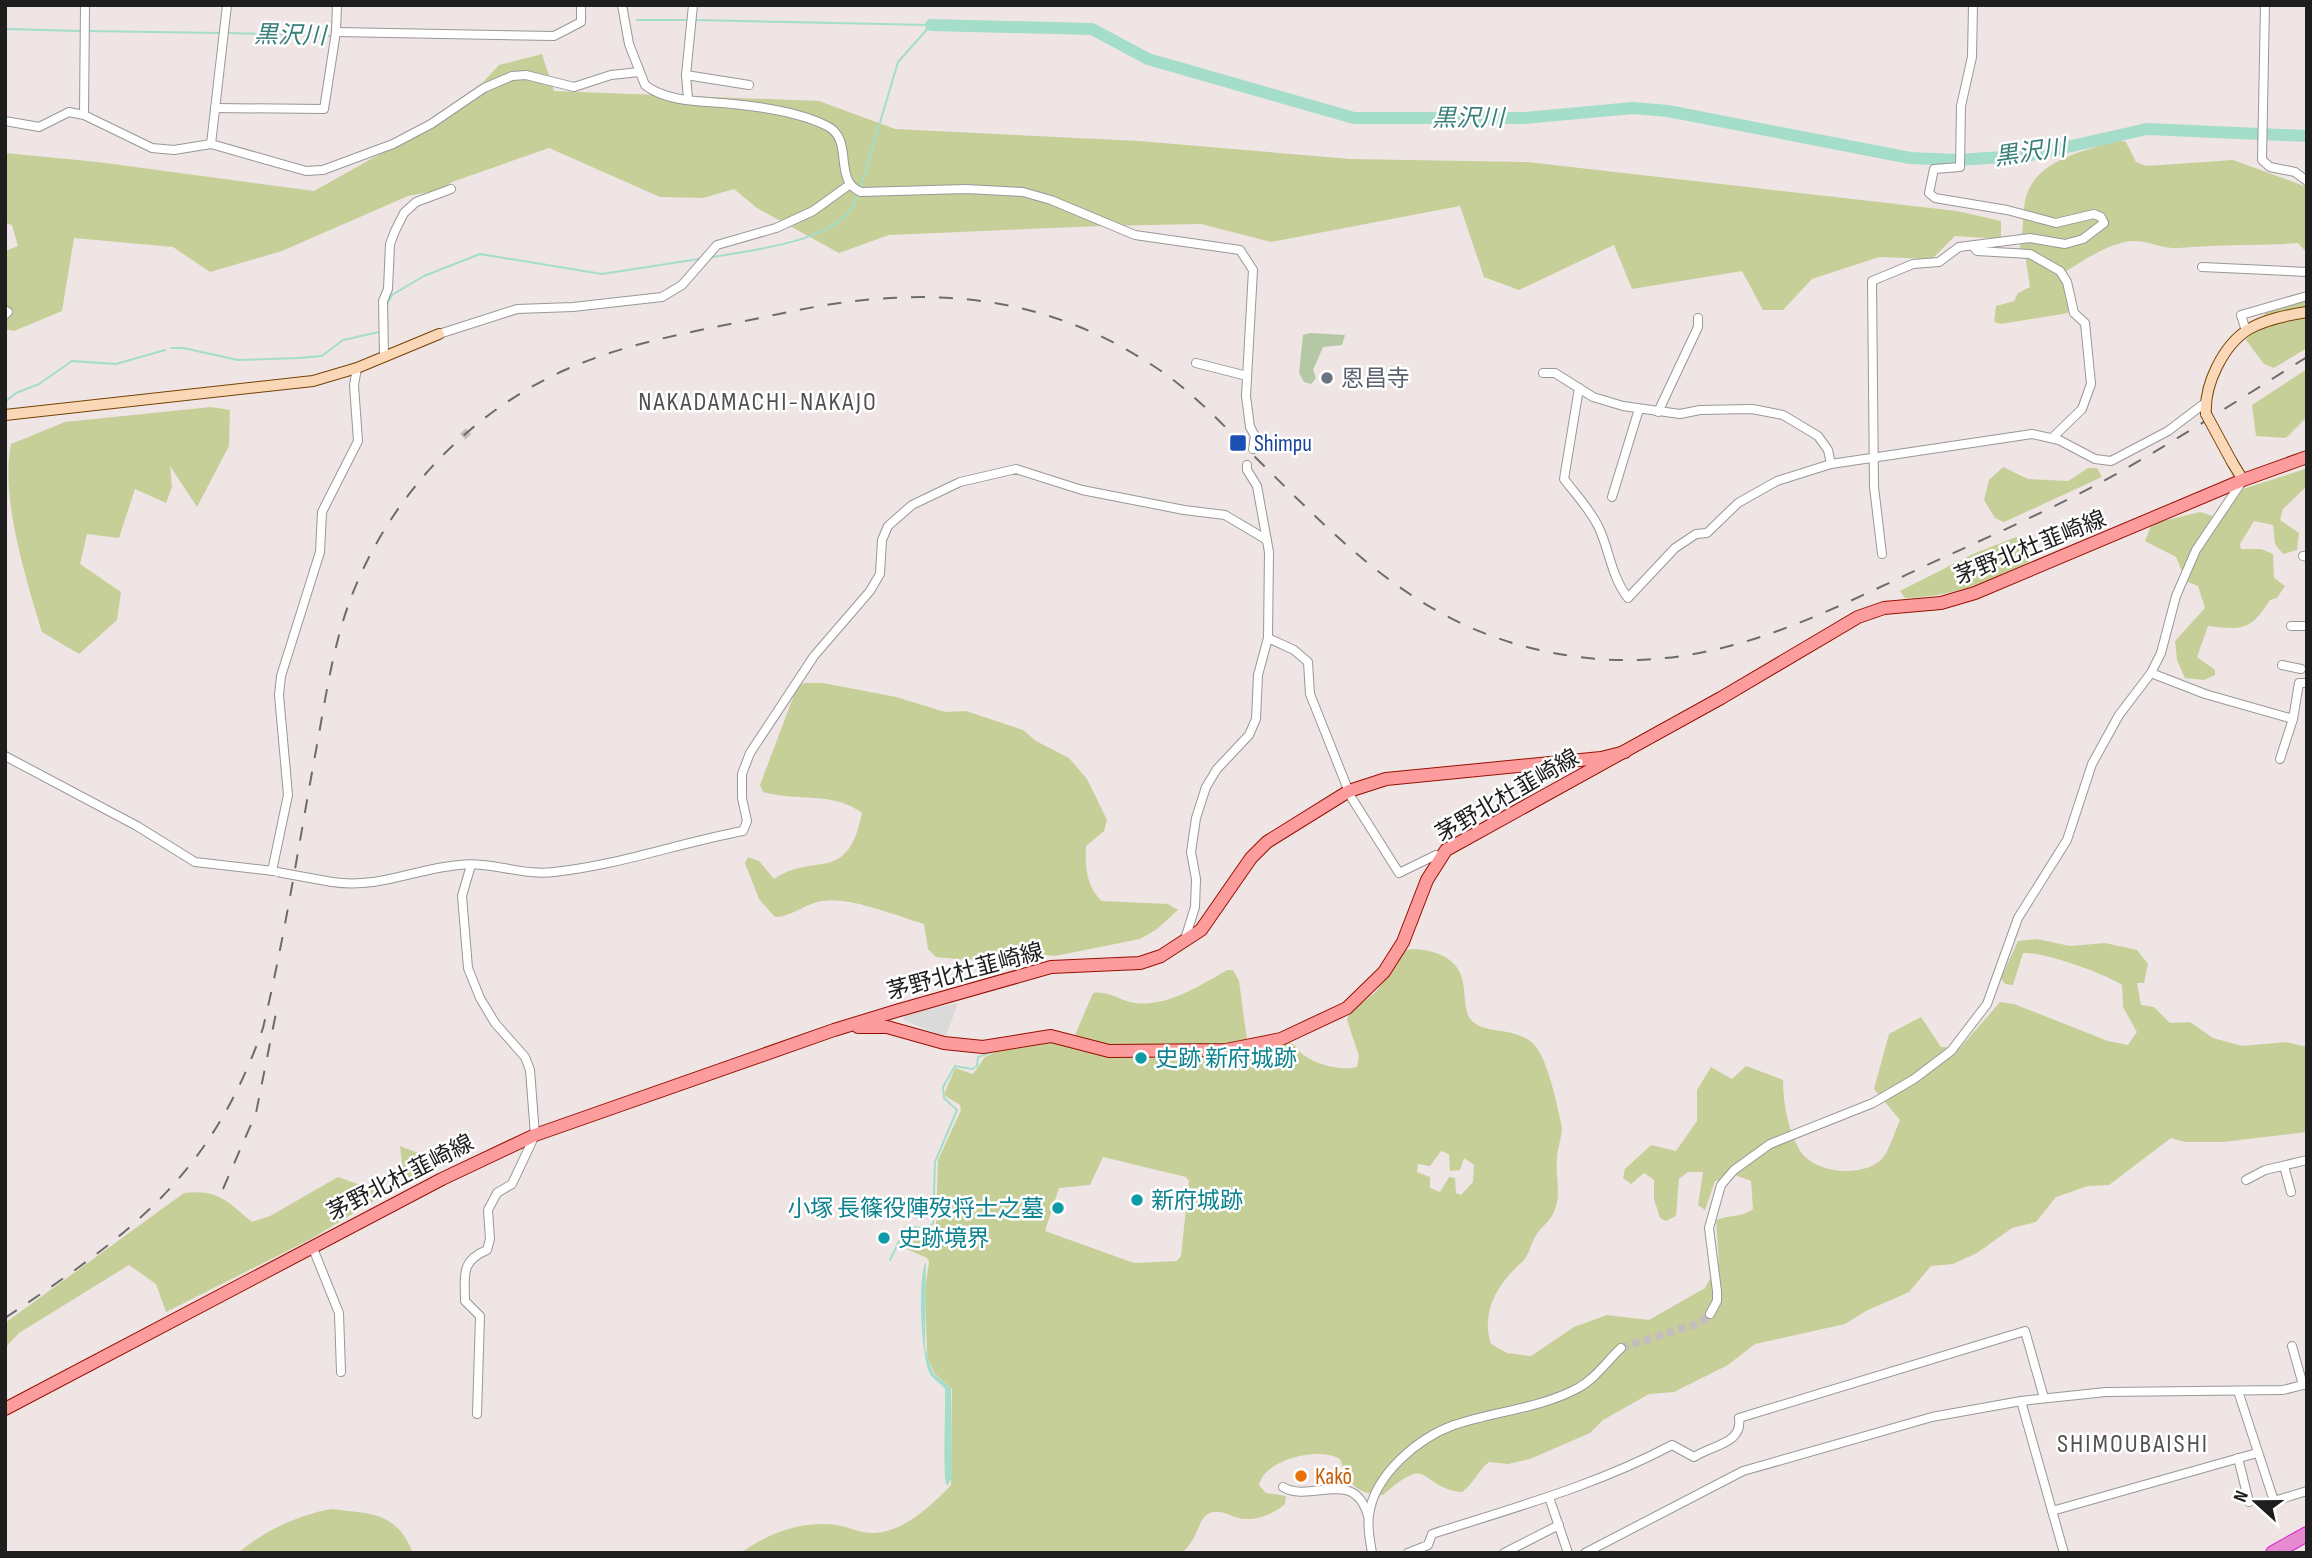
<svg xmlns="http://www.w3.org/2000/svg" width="2312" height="1558" font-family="'Sofia Sans Condensed','Noto Sans JP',sans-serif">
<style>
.forest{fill:#c7cf98;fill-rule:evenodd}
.cemetery{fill:#b4c8a5}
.parking{fill:#dadada}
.water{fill:#a4ddc9}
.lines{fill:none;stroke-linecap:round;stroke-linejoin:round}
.stream{stroke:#a4ddc9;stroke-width:2}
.river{stroke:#a4ddc9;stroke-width:12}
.street-tunnel{stroke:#c5bdbc;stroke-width:8;stroke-dasharray:8 4;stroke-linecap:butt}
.street-casing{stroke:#989898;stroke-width:10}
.secondary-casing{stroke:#764104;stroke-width:12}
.primary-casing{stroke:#980f00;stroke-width:14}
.highway-casing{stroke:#db23cb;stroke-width:16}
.street{stroke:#fff;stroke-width:8}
.secondary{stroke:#fad7b7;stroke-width:10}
.primary{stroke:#fc9c9c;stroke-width:12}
.highway{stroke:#e78bd1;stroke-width:14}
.rail{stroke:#6c6c6c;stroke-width:2;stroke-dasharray:14 14;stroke-linecap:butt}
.street-bridge-casing{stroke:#989898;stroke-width:10;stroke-linecap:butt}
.secondary-bridge-casing{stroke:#764104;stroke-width:12;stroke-linecap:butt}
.street-bridge{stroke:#fff;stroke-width:8}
.secondary-bridge{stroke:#fad7b7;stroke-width:10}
.worship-dot{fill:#6b7280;stroke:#fff;stroke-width:2.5}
.transit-dot{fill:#1a4fb4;stroke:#fff;stroke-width:2.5}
.culture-dot{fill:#0f9aa8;stroke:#fff;stroke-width:2.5}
.food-dot{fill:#e8710a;stroke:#fff;stroke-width:2.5}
.labels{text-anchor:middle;stroke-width:5;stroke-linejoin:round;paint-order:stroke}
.worship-label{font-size:23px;fill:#5b616d;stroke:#fff;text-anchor:start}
.transit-label{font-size:23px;fill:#164399;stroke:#fff;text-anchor:start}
.street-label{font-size:23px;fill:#1e1e1e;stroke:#fff}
.culture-label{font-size:23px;fill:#0d838f;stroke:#fff;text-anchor:start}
.food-label{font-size:23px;fill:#c56008;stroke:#fff;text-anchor:start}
.water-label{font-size:24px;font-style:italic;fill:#397f7a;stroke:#fff}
.quarter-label{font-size:26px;letter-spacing:2px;fill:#515151;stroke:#fff}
</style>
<rect width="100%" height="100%" fill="#efe5e4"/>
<g class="forest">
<path d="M542 54 554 91 819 101 895 129 1139 141 1350 159 1527 162 1957 211 2001 221V239L1955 236 1932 259 1879 257 1812 279 1783 310H1763L1742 271 1632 289 1614 245 1519 290 1484 277 1460 206 1271 242 1201 224 1100 226 889 235 839 253 757 208 734 189 703 198 660 197 549 148 452 182 439 190 408 196 282 251 210 272 173 247 74 238 62 311 14 331 5 329V251L18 246 12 225 5 223V153L98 162 314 191 455 112 499 65Z"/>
<path d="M2118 140 2126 142 2136 162 2146 166 2233 160 2307 187V253L2298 243C2258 246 2218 244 2179 248 2159 250 2144 236 2121 243 2101 248 2080 263 2063 273L2061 279 2069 296 2068 313 2001 324 1994 322 1996 306 2014 301 2018 293 2030 287 2025 254 2019 251C2024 234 2022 218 2025 201 2034 159 2083 152 2118 140Z"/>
<path d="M2307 292V348L2274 368 2264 364 2246 340 2272 304Z"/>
<path d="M2307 369V417L2286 438 2256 436 2252 405Z"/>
<path d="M211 407 230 410 229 446 197 507 170 466 172 487 166 503 135 489 119 538 87 534 80 564 121 592 117 620 79 654 42 632C26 579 0 497 11 444L65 422Z"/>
<path d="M2003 467 2028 479 2068 481 2088 468H2097L2102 477 2004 522 1995 518 1984 500 1989 480Z"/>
<path d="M2305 469 2307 486 2283 509 2280 520 2299 533 2297 550 2283 554 2275 544 2273 525 2254 521 2240 544 2241 549H2261L2273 554 2274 578 2285 586 2277 598 2270 600C2250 631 2243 630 2208 626L2197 657 2215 670V675L2204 680 2185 678 2177 660 2175 641 2205 608 2198 586 2186 581 2176 557 2145 541 2151 526 2163 521 2200 512 2222 519 2243 489Z"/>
<path d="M2016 537 2024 540 2031 554 2029 562C1988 582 1951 597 1905 598L1900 591 1973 554Z"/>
<path d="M804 683H823L896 697 945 712 966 711 1023 730 1036 741 1069 758 1087 779 1107 820 1104 831 1086 846C1085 865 1086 887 1102 901L1168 904 1178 910 1157 929 1140 939 1055 956 1008 950 968 960 936 957 928 949 924 924C897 916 849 896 822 901 804 904 794 916 775 917L759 899 745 863 748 857 759 861 774 879C815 851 847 886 862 813 833 791 798 802 763 792L760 785 797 687Z"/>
<path d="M2037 939 2070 946 2105 943 2137 950 2148 964 2144 983H2137L2141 1005 2154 1007 2170 1023 2190 1022 2213 1038 2242 1046 2286 1042 2307 1047V1132L2223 1142H2185L2171 1138 2109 1185 2088 1186 2056 1197 2036 1222 2012 1228 1977 1253 1953 1264 1931 1266 1909 1292 1866 1311 1845 1324 1755 1344 1728 1365 1674 1392 1649 1394 1603 1420 1590 1433 1530 1459 1508 1464 1489 1462C1478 1471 1474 1483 1462 1492 1416 1487 1433 1451 1383 1495 1354 1493 1350 1485 1340 1459 1320 1446 1264 1459 1259 1485L1266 1493 1286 1496 1285 1504C1275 1513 1258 1520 1245 1519 1232 1519 1221 1507 1208 1514 1197 1520 1199 1540 1181 1553H740C769 1533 802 1520 837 1525 849 1527 862 1534 874 1533 904 1532 932 1505 951 1485L952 1389 934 1373 927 1356 925 1289 929 1262 927 1258 902 1247 908 1228 932 1230 936 1226 938 1160 961 1110 960 1105 944 1095 955 1068 973 1074 985 1057 1002 1049 1042 1041 1102 1054 1287 1042C1297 1044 1297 1051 1305 1056 1318 1065 1341 1071 1357 1067L1359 1056 1347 1020 1349 1014 1377 991 1405 950C1424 947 1452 954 1460 973 1466 985 1463 1002 1468 1015 1478 1038 1517 1023 1536 1047 1548 1062 1557 1104 1561 1123 1564 1134 1557 1147 1557 1159 1555 1180 1563 1196 1552 1216 1547 1224 1539 1229 1535 1237 1531 1244 1529 1255 1523 1261 1499 1282 1480 1311 1491 1344L1507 1353 1531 1356 1574 1327 1607 1315 1649 1320 1705 1288 1719 1262 1716 1220C1728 1215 1743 1217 1753 1209L1751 1181 1735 1175 1715 1181 1705 1210 1698 1205 1703 1172H1688L1679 1179 1676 1216 1666 1221 1660 1218 1654 1199V1180L1644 1173 1631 1184 1623 1178 1625 1169 1651 1145 1676 1151 1697 1121V1090L1711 1067 1732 1079 1746 1066 1783 1080C1783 1103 1788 1129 1799 1149 1812 1174 1868 1180 1885 1155 1891 1145 1895 1131 1900 1120L1874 1089 1889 1034 1921 1017 1941 1047 1960 1048 2000 1002 2014 1004 2108 1041 2128 1045 2137 1032 2123 1007 2122 985C2105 974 2042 951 2023 953L2013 985 2005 984 2001 978 2018 941ZM1441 1151 1449 1154 1450 1171 1460 1170 1464 1158 1474 1165 1473 1182 1461 1195 1456 1193 1455 1178 1449 1177 1440 1192 1430 1188V1177L1417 1172 1418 1164 1430 1166ZM1103 1157 1186 1177 1189 1181 1181 1256 1177 1261 1134 1263 1045 1231 1059 1188 1090 1185Z"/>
<path d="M1227 970H1233L1239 981 1247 1040 1244 1044 1108 1046 1075 1035 1093 993C1107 990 1121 1001 1135 1003 1168 1007 1201 985 1227 970Z"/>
<path d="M400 1146 423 1155 425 1170 311 1239 166 1312 156 1284 129 1265 19 1333 5 1348V1323L184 1193C218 1189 227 1201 252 1222L270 1216 338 1177 380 1192 404 1180Z"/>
<path d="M331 1509C371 1514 396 1511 413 1553H238C264 1531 298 1515 331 1509Z"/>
</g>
<path class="cemetery" d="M1310 333 1345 335 1342 345 1323 347 1313 370 1316 378 1311 384 1304 382 1299 373 1303 335Z"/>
<path class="parking" d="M958 1003 945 1038 904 1020 903 1015Z"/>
<path class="water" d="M926 1262 925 1349 933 1373 951 1388 952 1478 947 1486C942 1481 946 1404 945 1389 941 1383 933 1380 930 1374 921 1357 917 1276 926 1262Z"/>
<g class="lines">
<g class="stream">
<path d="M637 20H688"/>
<path d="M694 20 930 25"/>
<path d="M5 29 81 31"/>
<path d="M87 31 221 33"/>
<path d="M227 33 333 36"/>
<path d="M861 186 898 62 931 25"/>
<path d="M712 257C751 250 846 242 858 195"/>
<path d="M387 304 392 295 424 276 480 254 602 274 699 259"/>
<path d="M171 348H183L238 360 298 358 322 356 343 340 379 332"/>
<path d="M5 402 16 393 39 384 72 361 116 364 165 350"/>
<path d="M890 1260 906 1227 927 1228 933 1224 935 1162 957 1110 944 1098 943 1087 955 1066 972 1069 977 1066 978 1057 992 1052"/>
</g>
<path class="river" d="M931 25 1092 29 1148 59 1354 118H1523L1633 108 1668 111 1910 158 1958 160 2032 155 2147 129 2307 136"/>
<g class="street-tunnel">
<path d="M463 431 471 440"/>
<path d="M1621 1348 1700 1323 1710 1314"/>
</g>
<defs>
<g id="street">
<path d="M622 5 629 44 645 85C668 103 705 101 733 104 762 107 800 112 827 126 855 140 832 180 861 192L966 189 1023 192 1051 200 1135 235 1240 250 1253 270 1246 396 1250 427 1255 436 1253 449"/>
<path d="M2265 5 2262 160 2270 167 2295 172 2307 181"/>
<path d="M336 32 554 36 581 22V5"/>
<path d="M686 75 749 85"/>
<path d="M688 99 686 75 693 5"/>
<path d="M215 108 324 109 336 32 337 5"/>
<path d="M84 115 85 5"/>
<path d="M5 121 39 127 69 112 84 115 152 148 174 150 211 144 306 171 323 170 393 144 431 124 484 88 512 76 526 75 574 87 611 75 639 72"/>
<path d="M211 144 227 5"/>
<path d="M1973 246 1977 251 2030 254 2060 271 2067 282 2074 313 2085 323 2091 384 2082 409 2052 438"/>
<path d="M2202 267 2307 272"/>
<path d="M5 310 8 312 5 315"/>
<path d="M2246 331 2241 315 2307 296"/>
<path d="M439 334 517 309 573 307 662 297 682 285 717 245 776 228 813 211 849 185"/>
<path d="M384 356 383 301 388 289 390 244 395 231 404 213 416 202 451 189"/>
<path d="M1196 363 1247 376"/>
<path d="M1543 373H1555L1593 397 1623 406 1680 414 1700 410 1752 409 1783 415 1818 436 1828 450 1831 464"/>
<path d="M1579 388 1564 479C1577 496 1590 509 1599 528 1610 552 1611 576 1628 598L1675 548 1696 534 1707 533 1738 503 1777 481 1831 464 2032 434 2059 440 2095 459 2111 461 2168 431 2205 403"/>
<path d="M1658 412 1698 327V318"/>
<path d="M1612 497 1639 409"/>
<path d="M1882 554 1874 487 1872 281 1913 264 1939 262 1959 247 2030 238 2065 244 2083 239 2104 223 2101 217 2094 214 2056 223 2007 210 1935 198 1929 193 1934 169 1960 167 1961 106 1972 57 1973 5"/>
<path d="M2303 556 2307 557"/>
<path d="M2291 626H2307"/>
<path d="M1268 638 1294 650 1308 662 1310 694 1351 797 1399 873 1436 855 1439 856"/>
<path d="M2282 665 2301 669"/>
<path d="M2151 673 2205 694 2293 719 2299 683H2307"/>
<path d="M5 756 137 826 195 862 274 871"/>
<path d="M2280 759 2293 719"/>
<path d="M471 865 462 896 468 968 480 998 495 1023 525 1057 530 1070 535 1135 512 1184 497 1193 488 1210 490 1239 487 1250C460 1261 465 1276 465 1301L480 1316 477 1414"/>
<path d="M272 871 288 795 279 695 281 676 320 552 322 512 358 441 354 385 357 368"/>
<path d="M332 882C379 889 414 869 459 865 491 861 522 876 554 872 619 865 679 843 743 831L747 821 742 798V774L750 753 814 656 870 591 880 574 882 540 888 526 912 505 960 482 1016 469 1082 490 1184 510 1225 515 1267 540"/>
<path d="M1185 939 1195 907 1196 879 1191 852 1196 818 1206 787 1217 769 1249 735 1256 719 1258 675 1268 638 1269 552 1257 486 1247 470V465"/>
<path d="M2284 1166 2291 1192"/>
<path d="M2246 1180 2265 1170 2307 1160"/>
<path d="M312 1246 339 1313 341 1372"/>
<path d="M1710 1314 1717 1301V1291L1709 1228 1721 1185 1734 1170 1770 1144 1873 1103 1914 1079 1951 1051 1987 1004 2018 918 2067 840 2092 764 2119 715 2151 673 2161 653 2176 596 2196 550 2241 483"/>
<path d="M2292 1346 2303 1385"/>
<path d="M2238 1391 2274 1501 2307 1491"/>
<path d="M2021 1401 2064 1553"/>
<path d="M2238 1458 2249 1502"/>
<path d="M1283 1487C1311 1504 1354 1466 1368 1516"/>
<path d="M1549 1497 1568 1553"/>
<path d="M2052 1511 2257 1453"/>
<path d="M1372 1553C1370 1540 1367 1528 1369 1515 1374 1475 1418 1438 1454 1425 1495 1411 1539 1409 1578 1388 1595 1379 1607 1361 1621 1348"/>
<path d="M1408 1553 1428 1545 1432 1534C1513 1508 1597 1485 1672 1445L1694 1457C1712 1445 1743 1444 1739 1418L2025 1331 2044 1398"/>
<path d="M1504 1553 1559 1525"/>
<path d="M1585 1553 1743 1471 1932 1417 2021 1401 2106 1392 2283 1390 2307 1384"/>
</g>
<g id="secondary">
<path d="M2206 414C2204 385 2223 345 2249 329 2266 319 2288 315 2307 312"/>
<path d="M5 415 313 381 357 368 439 334"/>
<path d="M2232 462 2243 480"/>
</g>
<g id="primary">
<path d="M858 1027H887L944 1043 983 1047 1051 1036 1109 1051 1226 1050 1281 1039 1347 1008 1384 972 1403 942 1427 880 1446 850 1721 698 1858 617 1884 608 1941 603 1975 593 2243 480 2307 457"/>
<path d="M5 1409 442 1179 535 1135 834 1030 896 1011 1051 967 1140 963 1161 956 1201 930 1251 858 1267 842 1349 791 1386 779 1601 758 1625 752"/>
</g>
<path id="highway" d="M2273 1553 2307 1534"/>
</defs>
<use href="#street" class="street-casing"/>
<use href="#secondary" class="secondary-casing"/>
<use href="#primary" class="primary-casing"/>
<use href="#highway" class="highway-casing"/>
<use href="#street" class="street"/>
<use href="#secondary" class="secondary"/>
<use href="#primary" class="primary"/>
<use href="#highway" class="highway"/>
<g class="rail">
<path d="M223 1189 256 1113 276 1013"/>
<path d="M5 1318C131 1234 211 1176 263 1028 284 940 298 850 314 761 324 709 331 653 349 603 386 501 466 414 565 370 630 341 704 330 774 315 910 285 1032 287 1152 365 1190 389 1221 423 1253 455 1353 554 1431 638 1579 657 1709 674 1814 618 1927 565 1984 539 2043 513 2098 484 2170 445 2238 400 2307 357"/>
</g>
<defs>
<path id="street-bridge" d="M277 872 332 882"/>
<path id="secondary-bridge" d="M2206 414 2232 462"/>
</defs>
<use href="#street-bridge" class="street-bridge-casing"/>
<use href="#secondary-bridge" class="secondary-bridge-casing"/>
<use href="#street-bridge" class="street-bridge"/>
<use href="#secondary-bridge" class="secondary-bridge"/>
</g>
<circle class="worship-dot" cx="1327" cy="378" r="7"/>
<rect class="transit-dot" x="1229" y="434" width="18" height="18" rx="3.5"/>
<g class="culture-dot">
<circle cx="1141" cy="1058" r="7"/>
<circle cx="1137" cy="1200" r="7"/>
<circle cx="1058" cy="1208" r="7"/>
<circle cx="884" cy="1238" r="7"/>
</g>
<circle class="food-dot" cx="1301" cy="1476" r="7"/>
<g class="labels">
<g class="worship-label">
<text x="1341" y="386">恩昌寺</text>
</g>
<g class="transit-label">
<text x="1254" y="451">Shimpu</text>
</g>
<g class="street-label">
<text transform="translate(2030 547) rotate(-22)" y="8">茅野北杜韮崎線</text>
<text transform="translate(1507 795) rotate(-30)" y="8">茅野北杜韮崎線</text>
<text transform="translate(965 971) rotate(-15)" y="8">茅野北杜韮崎線</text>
<text transform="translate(400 1177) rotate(-27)" y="8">茅野北杜韮崎線</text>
</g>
<g class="culture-label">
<text x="1155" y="1066">史跡 新府城跡</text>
<text x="1151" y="1208">新府城跡</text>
<text x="1044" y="1216" text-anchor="end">小塚 長篠役陣歿将士之墓</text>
<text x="898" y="1246">史跡境界</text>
</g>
<g class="food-label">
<text x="1315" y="1484">Kakō</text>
</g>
<g class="water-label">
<text transform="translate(290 35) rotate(1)" y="8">黒沢川</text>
<text x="1468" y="126">黒沢川</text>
<text transform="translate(2030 152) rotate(-8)" y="8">黒沢川</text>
</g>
<g class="quarter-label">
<text x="758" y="410">NAKADAMACHI-NAKAJO</text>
<text x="2133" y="1452">SHIMOUBAISHI</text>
</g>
</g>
<rect width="2312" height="1558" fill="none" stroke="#1e1e1e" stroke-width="14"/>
<g transform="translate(2256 1502) rotate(291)" stroke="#ffffff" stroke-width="5" paint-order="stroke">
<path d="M0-5L12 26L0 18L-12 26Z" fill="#1e1e1e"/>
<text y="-10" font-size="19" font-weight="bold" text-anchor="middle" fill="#1e1e1e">N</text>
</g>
</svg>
